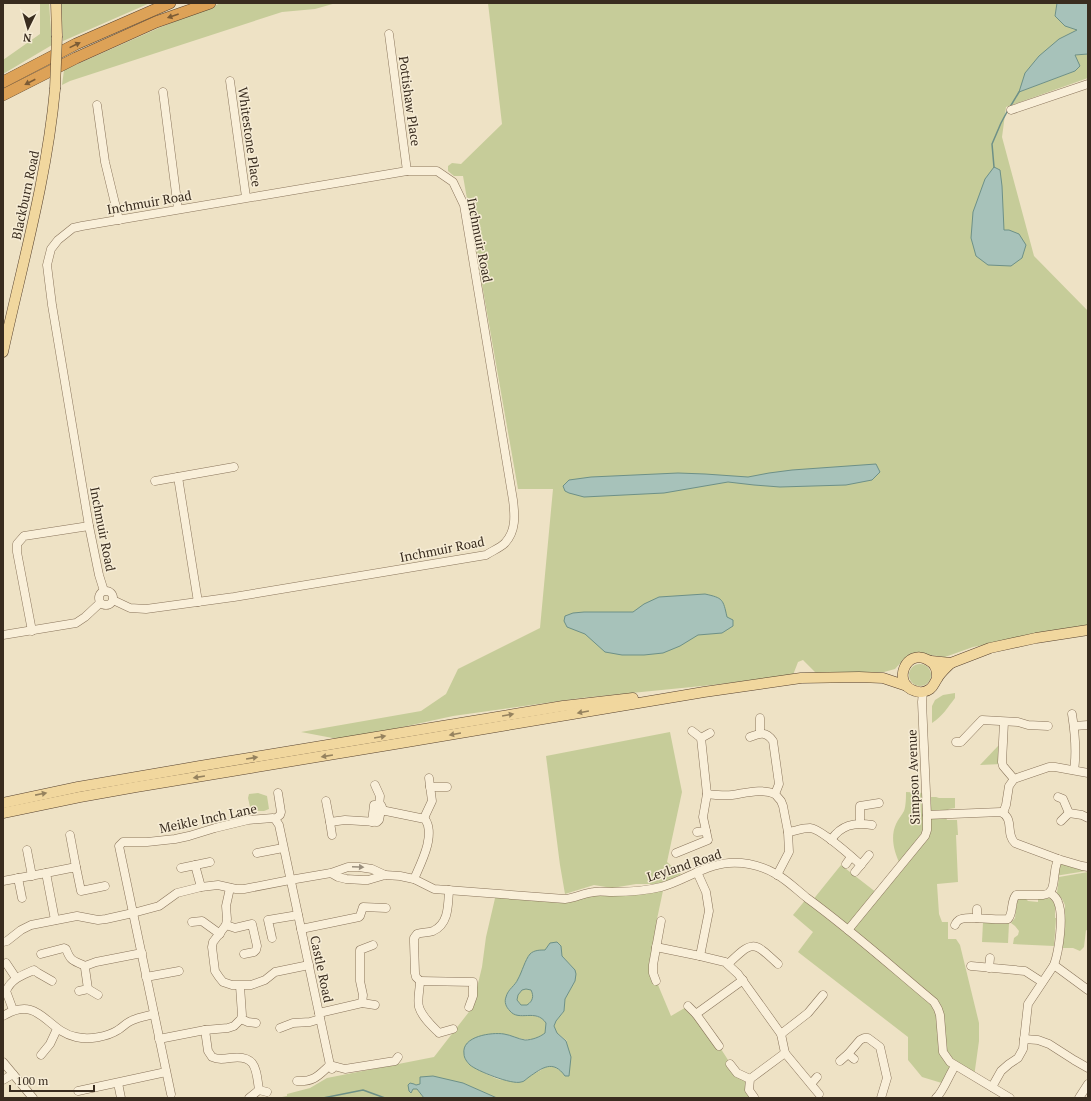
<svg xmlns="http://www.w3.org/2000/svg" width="1091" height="1101" font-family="'PT Serif',serif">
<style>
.green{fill:#c6cc99;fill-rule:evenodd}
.water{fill:#a7c2ba;stroke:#6d9087;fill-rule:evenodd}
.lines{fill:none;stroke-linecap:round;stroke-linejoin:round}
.stream{stroke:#6d9087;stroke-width:1.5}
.minor-casing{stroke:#89745b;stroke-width:9}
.major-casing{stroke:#57422f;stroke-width:11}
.highway-casing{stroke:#57422f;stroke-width:12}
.minor{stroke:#f9efd9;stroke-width:8}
.major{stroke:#f1d79e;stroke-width:10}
.highway{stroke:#dda257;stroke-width:11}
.major-bridge-casing{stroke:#57422f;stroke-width:11;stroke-linecap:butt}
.major-bridge{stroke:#f1d79e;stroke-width:10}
.oneway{fill:#7b5b35}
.oneway2{fill:#95825e}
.oneway3{fill:#998e7c}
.labels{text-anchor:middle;stroke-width:3;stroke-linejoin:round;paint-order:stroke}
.street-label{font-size:13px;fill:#392c1f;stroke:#f6ecd5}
</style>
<rect width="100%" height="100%" fill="#eee2c5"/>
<g class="green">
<path d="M40 3H49L52 45 3 74V60L40 34Z"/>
<path d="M61 3H150L63 41Z"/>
<path d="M221 3H336L315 9 282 12 70 81 62 85 64 70 161 27Z"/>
<path d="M488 3H1057L1055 16 1078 30 1059 39 1019 92 1075 71 1074 55 1088 54V78L1006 107 1002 137 1034 256 1088 311V625L973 647 945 657 914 653 904 659 895 669 884 672 816 673 803 660 798 662 793 675 712 685 581 698 453 716 343 740 301 732 421 711 446 694 458 669 540 628 553 489H518L463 176H454L448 171V166L452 163 461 164 502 124Z"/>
<circle cx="920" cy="675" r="11"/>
<path d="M955 693V698C948 707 942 717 932 723V706L935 700 943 695Z"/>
<path d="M670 732 682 792 667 862 681 874 668 881 655 884H636L612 888 594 885 565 894 560 865 546 756Z"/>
<path d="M1003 744 1002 764 980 765 998 746Z"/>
<path d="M906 792 926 793 927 815H945L947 820H957L958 835H956L958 882 937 884 939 914 942 922H948V939H956L960 945 979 1023V1041L974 1077 955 1067 945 1084 922 1077 908 1060V1037L798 952 813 932 793 915 807 898 812 901 841 865 877 893 901 866C894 853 890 837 896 824 898 819 902 815 904 811 906 806 906 797 906 792Z"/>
<path d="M258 793 267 796 269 809 264 811H251L248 798 249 794Z"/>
<path d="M931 797H936L939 798H955V808L949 809 947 811H931Z"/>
<path d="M1058 859 1086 871 1055 876Z"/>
<path d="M1088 872V931L1086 930 1084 947 1080 951 1073 948H1063L1062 946 1064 938 1065 905 1062 899 1057 893 1059 877Z"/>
<path d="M664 886 657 919 653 973 671 1016 688 1006 719 1046 730 1063 750 1079 754 1098H497L463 1083 420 1084 416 1085 414 1084 411 1093 413 1089H417L424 1098H277L287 1096V1094L310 1088 327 1078 434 1057 472 1008 482 967 486 937 496 894 557 899ZM545 950 562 956 575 970V981L565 999 564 1011 556 1021 554 1026 557 1033 567 1041 561 1071C546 1061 546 1069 533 1074 529 1075 506 1080 502 1080 493 1079 478 1069 470 1065L504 1034C518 1038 532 1044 545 1033L546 1023C536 1009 521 1022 510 1011 506 1008 504 1001 506 997 508 990 513 987 517 982 523 974 524 961 531 954 534 950 540 950 545 950Z"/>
<path d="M1049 898 1055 903V918H1056L1054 946 1013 944 1014 938 1018 935 1019 931 1015 926 1011 923 1015 918 1017 901 1020 899H1026L1028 901 1038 902V899H1045Z"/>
<path d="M983 922 1009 923 1008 943 982 942Z"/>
<path d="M526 989 531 990C534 996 533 1001 527 1006L521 1005 517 1000 518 995 522 990Z"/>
</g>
<g class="water">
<path d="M1057 3H1088V54L1075 55 1080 66 1075 71 1019 92 1025 73 1039 56 1059 39 1077 30 1065 26 1055 16Z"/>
<path d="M994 167 1000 170 1002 186 1004 230H1009L1019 234 1026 245 1022 258 1011 266 988 265 976 256 971 238 973 212 985 179Z"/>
<path d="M876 464 880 472 872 480 846 485 780 487 754 485 728 482 664 493 584 497 569 493 565 491 563 486 569 480 591 477 678 473 705 474 748 477 769 473 792 470Z"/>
<path d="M705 594C723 598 723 599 727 617L733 620V626L722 633 698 635 680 646 663 653 644 655H622L605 652 585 634 567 627 564 621 565 616 573 613 584 612H633L644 604 659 597Z"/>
<path d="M557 942 561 946 562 956 575 970 576 974 575 981 565 999 564 1011 556 1021 554 1026 557 1033 566 1041 571 1057 569 1076H565C553 1059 542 1068 529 1077 526 1079 524 1082 521 1082 512 1085 477 1071 470 1065 467 1062 464 1058 464 1054 461 1036 492 1032 504 1034 511 1035 518 1039 525 1040 532 1040 540 1037 545 1033L546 1023C536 1008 519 1022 510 1011 506 1007 504 1002 506 997 508 989 515 986 518 979 522 972 525 960 530 954 534 950 540 950 545 950L550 943ZM526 989 531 990C534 996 533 1001 527 1005H521L517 1000 518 995 522 990Z"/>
<path d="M433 1076 463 1083 497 1098H424L417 1089H413L411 1093 409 1091 408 1085 410 1083 414 1084 416 1085 420 1084V1077Z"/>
</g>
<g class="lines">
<g class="stream">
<path d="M1010 107 1019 92"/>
<path d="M994 167 992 144 1001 123 1008 110"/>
<path d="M323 1098 363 1090 385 1098"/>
</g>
<defs>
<g id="minor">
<path d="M389 34 407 171"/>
<path d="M230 81 246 197"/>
<path d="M163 92 178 209"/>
<path d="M97 105 105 162 119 220"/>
<path d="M1011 110 1088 84"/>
<path d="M178 477 198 602"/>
<path d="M155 481 234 467"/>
<circle cx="106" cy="598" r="7"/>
<path d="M104 591 99 575 89 526 52 305 47 265 51 249 58 240 73 228 82 226 407 171H437L453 182 464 205 513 500C515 516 516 531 505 543 500 548 492 551 486 555L234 597 146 609 130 608 113 600"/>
<path d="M32 631 17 552V544L24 536 89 526"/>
<path d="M3 635 76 623 85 617 100 603"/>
<path d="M1072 714C1075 733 1077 751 1074 770"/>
<path d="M1004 722 1002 762 1003 766 1014 779"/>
<path d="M1074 726 1088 725"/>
<path d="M692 731 701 738 710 733"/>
<path d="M760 733V718"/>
<path d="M750 737C760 733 766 731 773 741L779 784 775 794 781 801 783 806 788 832 789 852 777 875"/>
<path d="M956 742H961L982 720 1018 722 1028 725 1048 726"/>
<path d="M375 785 380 796 379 805"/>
<path d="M430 787H447"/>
<path d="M707 794C716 795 724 796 732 795 746 793 762 788 775 794"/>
<path d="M1058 797 1063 799 1069 813"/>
<path d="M326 801 330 822"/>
<path d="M1003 813 1006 805 1009 786 1014 779 1049 767H1055L1088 773"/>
<path d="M927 815 1001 812C1015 819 1005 834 1015 843L1058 859 1082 866 1088 867"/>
<path d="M424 818 432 801 429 778"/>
<path d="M275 819 280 815 281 812 278 793"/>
<path d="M1061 821 1069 813 1082 815 1088 818"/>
<path d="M372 822 374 805H381L382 807 381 810"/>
<path d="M860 823V806L879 803"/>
<path d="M697 832 706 831"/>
<path d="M788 832C795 831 802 828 810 828 821 829 851 856 861 865"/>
<path d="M70 835 76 867"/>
<path d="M332 835 330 822 345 820 377 822 379 820 381 810 425 819C436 835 421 863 414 879"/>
<path d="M831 840C841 825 854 822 872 825"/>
<path d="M27 850 32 876"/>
<path d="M257 853 283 848"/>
<path d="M676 853 708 840 703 817 707 794 701 738"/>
<path d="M846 864 851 857"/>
<path d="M195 865 201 887"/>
<path d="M181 868 210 862"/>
<path d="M855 872 869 855"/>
<path d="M331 873 338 877 346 879 363 880H368L385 875 400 876 414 879 434 889 565 899C575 898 584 893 594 892 600 891 606 892 612 892 628 892 645 891 661 887 684 881 704 865 729 863 745 862 762 866 776 874 787 880 797 890 807 898 851 930 892 967 934 1002L938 1009 940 1015 943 1052 950 1062 1010 1098"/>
<path d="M18 878 22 898"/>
<path d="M3 881 46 873"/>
<path d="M230 888 226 906 227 919 226 925 213 942 212 947 215 971 219 977 223 982 232 985H251L265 980 275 972 309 965"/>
<path d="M449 890C448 905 449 924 433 931 428 933 422 932 417 934L414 938V942L415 973 416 977 420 981C420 989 417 999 419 1007 422 1017 432 1026 439 1033L453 1029"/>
<path d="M977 909V918"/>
<path d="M55 920 46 873 76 867 81 891 105 886"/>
<path d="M192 922 202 921 220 934"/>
<path d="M226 925 235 928 252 924 257 946 256 950 254 952 244 954"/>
<path d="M955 925C956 923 956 922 959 920 966 915 997 921 1008 919 1014 913 1010 902 1016 895H1043C1055 894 1053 881 1055 872 1055 868 1057 863 1058 859"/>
<path d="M301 929 359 917 360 916 363 907 386 908"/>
<path d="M848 930 925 836 927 830V815L922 702 923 692"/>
<path d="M272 938 268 920 298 915"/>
<path d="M3 942 7 941 21 930 31 925 77 916 98 920 106 919 133 913 159 906 177 893 201 887 218 885 236 889H244L290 880 331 873 348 867H359L372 869 385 875"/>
<path d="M656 947 700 956 709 911 706 892 697 872"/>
<path d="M41 954 64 948 66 949C71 962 73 960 85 966L96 962 142 953"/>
<path d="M700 956 725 962 738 974 781 1034 785 1053 819 1094"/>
<path d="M6 963 16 978"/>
<path d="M728 964C753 940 753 941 778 964"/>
<path d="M1054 965 1088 990"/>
<path d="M85 966V968L88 989 98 995"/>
<path d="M971 966 1025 971 1042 982"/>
<path d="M989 968 990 958"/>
<path d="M146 977 179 971"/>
<path d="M420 981 473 982V996L469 1007"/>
<path d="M656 981 653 973V965L661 921"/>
<path d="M79 991 88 989"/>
<path d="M362 1003 375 1005"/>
<path d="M688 1006 696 1014"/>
<path d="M13 1010 6 991C12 978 23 975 34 970L38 973 52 981"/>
<path d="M319 1013 362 1003 363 995 360 981V950L373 945"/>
<path d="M3 1016C40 994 46 1031 76 1037 89 1040 107 1037 118 1030 123 1027 127 1022 133 1020 139 1017 147 1016 154 1014"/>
<path d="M241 1019 248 1022 256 1023"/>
<path d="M280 1028 293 1023 310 1022 320 1019"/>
<path d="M205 1030 208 1051 212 1057C218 1060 224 1059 230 1058 257 1054 256 1070 259 1090"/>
<path d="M781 1034 808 1013 823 995"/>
<path d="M159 1039 205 1030 228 1028 234 1026 241 1019 242 1015 240 986"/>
<path d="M1024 1039 1038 1040 1049 1044 1074 1060 1088 1068"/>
<path d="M719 1046 696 1014 743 980"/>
<path d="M848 1054 854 1059"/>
<path d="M41 1055 50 1044 57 1029"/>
<path d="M840 1061 848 1054 860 1040 864 1038H868L880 1047 887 1078 881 1098"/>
<path d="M3 1062 13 1074"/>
<path d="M730 1064 737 1073 750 1079"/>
<path d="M3 1080 13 1074 33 1098"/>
<path d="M297 1081C314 1082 318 1076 330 1065L345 1069 395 1061 398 1057"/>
<path d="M118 1083 121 1098"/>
<path d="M811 1084 817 1077"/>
<path d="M992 1087 1001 1071 1009 1064 1018 1058 1023 1049 1028 1004 1054 965C1059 951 1064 916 1058 902 1057 898 1053 895 1050 893"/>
<path d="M78 1091 166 1072"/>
<path d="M171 1094 119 846 123 842H147L175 839 189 836 215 828 248 820 273 818 275 819 279 825 330 1065 332 1069"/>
<path d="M754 1097 749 1090 750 1079 785 1053"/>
<path d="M249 1098 259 1090 267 1092"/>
<path d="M936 1098C943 1092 949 1075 955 1066"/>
<path d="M1079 1098 1088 1084"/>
</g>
<g id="major">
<path d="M56 3 57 36"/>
<path d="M3 352C22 265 47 178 55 89"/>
<path d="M931 661 951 663 990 648 1036 638 1088 630"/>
<path d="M937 678C937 670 936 664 928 660 906 647 891 684 915 691 920 693 926 692 930 689 934 686 934 683 937 679 940 673 946 668 951 663"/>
<path d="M3 803 78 787 200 766 563 706 633 698"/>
<path d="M3 813 80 797 136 787 395 744 704 692 801 678 859 677 883 678 907 686"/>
</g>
<g id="highway">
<path d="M3 82 76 44 170 3"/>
<path d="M3 95 76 58 156 22 210 3"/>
</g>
</defs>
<use href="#minor" class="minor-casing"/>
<use href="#major" class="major-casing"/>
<use href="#highway" class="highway-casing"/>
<use href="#minor" class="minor"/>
<use href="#major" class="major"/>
<use href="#highway" class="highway"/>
<defs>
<path id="major-bridge" d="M55 89 57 36"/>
</defs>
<use href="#major-bridge" class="major-bridge-casing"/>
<use href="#major-bridge" class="major-bridge"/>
</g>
<defs><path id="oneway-solid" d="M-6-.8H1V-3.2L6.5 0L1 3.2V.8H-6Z"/></defs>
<g class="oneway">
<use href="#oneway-solid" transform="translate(173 16) rotate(161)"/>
<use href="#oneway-solid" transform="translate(75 45) rotate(-26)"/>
<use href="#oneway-solid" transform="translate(30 82) rotate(153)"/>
</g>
<g class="oneway2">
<use href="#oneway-solid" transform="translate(583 712) rotate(170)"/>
<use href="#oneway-solid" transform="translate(508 715) rotate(-10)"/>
<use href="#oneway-solid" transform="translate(455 734) rotate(170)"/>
<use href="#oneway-solid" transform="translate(380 737) rotate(-10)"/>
<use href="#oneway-solid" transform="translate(327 756) rotate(171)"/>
<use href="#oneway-solid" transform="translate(252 758) rotate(-9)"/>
<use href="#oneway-solid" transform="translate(199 777) rotate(171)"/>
<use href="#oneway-solid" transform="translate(41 794) rotate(-11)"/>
</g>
<use class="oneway3" href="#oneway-solid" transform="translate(358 867) rotate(3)"/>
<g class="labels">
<g class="street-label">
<text transform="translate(410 101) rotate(82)" y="5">Pottishaw Place</text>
<text transform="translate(250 137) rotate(82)" y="5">Whitestone Place</text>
<text transform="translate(25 195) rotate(-78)" y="5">Blackburn Road</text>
<text transform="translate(149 202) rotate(-10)" y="5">Inchmuir Road</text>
<text transform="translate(480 240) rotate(79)" y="5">Inchmuir Road</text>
<text transform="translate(103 529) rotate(79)" y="5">Inchmuir Road</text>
<text transform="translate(442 549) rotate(-11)" y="5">Inchmuir Road</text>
<text transform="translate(913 777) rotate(-92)" y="5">Simpson Avenue</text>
<text transform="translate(208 818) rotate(-12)" y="5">Meikle Inch Lane</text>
<text transform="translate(684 865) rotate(-18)" y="5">Leyland Road</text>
<text transform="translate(322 969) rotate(78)" y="5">Castle Road</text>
</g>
</g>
<rect width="1091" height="1101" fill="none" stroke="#392c1f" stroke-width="8"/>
<g transform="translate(28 28) rotate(185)" stroke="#f6ecd5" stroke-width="3" paint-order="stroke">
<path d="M0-3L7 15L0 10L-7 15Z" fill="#392c1f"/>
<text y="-6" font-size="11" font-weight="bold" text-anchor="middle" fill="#392c1f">N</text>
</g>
<path d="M10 1085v6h84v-6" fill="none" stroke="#392c1f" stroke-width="2"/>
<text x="16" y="1085" font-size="12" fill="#392c1f" stroke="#f6ecd5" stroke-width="3" paint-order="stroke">100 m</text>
</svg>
